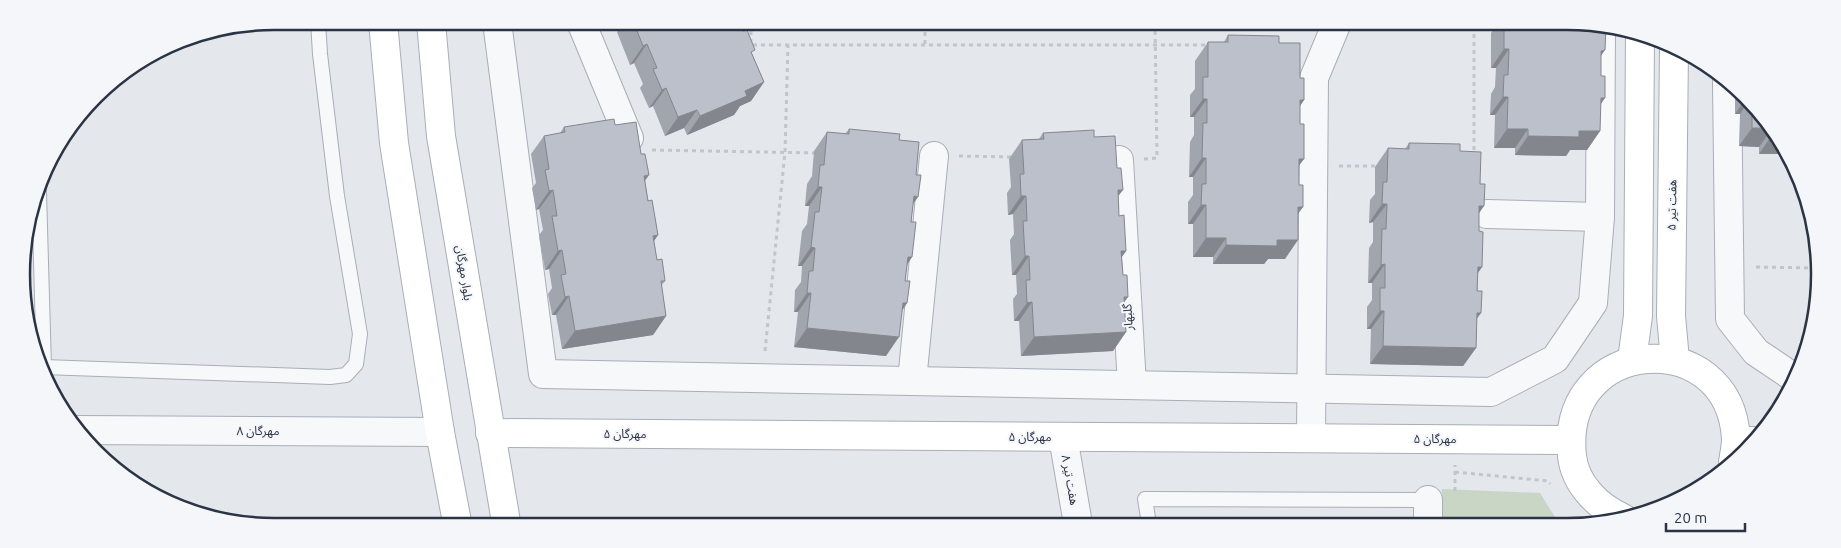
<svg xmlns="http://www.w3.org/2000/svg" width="1841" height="548" font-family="Ubuntu,'Noto Sans Arabic',sans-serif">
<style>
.green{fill:#c9d6c5}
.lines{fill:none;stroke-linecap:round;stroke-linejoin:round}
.lane-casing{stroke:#a9aeb7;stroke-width:16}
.street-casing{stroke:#a9aeb7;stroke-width:30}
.secondary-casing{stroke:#a9aeb7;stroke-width:30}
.path{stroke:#c2c5cb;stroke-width:3;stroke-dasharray:4 4;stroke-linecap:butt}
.lane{stroke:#f7f8fa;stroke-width:14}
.street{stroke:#f7f8fa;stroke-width:28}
.secondary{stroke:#fff;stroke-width:28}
.wall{fill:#a1a5ae}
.shaded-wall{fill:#83868d}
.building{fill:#bbc0ca;stroke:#83868d}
.labels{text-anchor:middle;stroke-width:4;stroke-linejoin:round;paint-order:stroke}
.street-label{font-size:12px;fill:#2b3445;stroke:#f4f6f9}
.rim{fill:none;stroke:#2b3445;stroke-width:2.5}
</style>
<rect width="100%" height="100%" fill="#e4e7ec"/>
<path class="green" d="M1442 489 1540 493 1560 525 1442 524Z"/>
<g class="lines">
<defs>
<g id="lane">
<path d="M39 192 44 368"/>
<path d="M43 367 330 377 346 375 356 364 360 334 337 196 320 54 318 21"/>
<path d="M1149 524 1145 499 1428 500"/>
</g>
<g id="street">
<path d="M497 22 543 374 1491 392 1555 359 1593 303 1600 217 1601 26"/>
<path d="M581 22 629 138"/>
<path d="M1727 83 1730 319 1756 352 1796 379"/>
<path d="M1119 160 1132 385"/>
<path d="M1487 214 1600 217"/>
<path d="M912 381 934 156"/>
<path d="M76 430 440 432"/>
<path d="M1063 437 1078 524"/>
<path d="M1311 438 1314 78 1336 25"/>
<path d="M1736 441H1754"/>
<path d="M1428 524V500"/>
</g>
<g id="secondary">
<path d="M383 22 394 143 440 432 457 522"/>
<path d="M431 22 441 136 506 522"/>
<path d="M1674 50 1671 316 1675 360"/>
<path d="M1632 360 1638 316 1640 36"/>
<path d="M490 433 1570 440"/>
<path d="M1623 518C1598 507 1575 484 1572 456 1559 335 1730 324 1736 439 1736 447 1734 455 1733 462"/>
</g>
</defs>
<use href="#lane" class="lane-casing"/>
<use href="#street" class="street-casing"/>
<use href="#secondary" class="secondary-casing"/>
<g class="path">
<path d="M751 23V45H1208"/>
<path d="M925 24V45"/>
<path d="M1474 26V155"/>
<path d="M652 150 818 153"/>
<path d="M959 156 1013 157"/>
<path d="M1144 159 1157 158 1155 24"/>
<path d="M1339 166H1378"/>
<path d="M1756 267 1815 268"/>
<path d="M765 351 785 152 788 45"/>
<path d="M1455 472 1548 481 1550 484"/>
<path d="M1455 491V465"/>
</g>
<use href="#lane" class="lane"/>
<use href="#street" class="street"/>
<use href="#secondary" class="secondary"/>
</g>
<g class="wall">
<path d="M618 22 739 23 764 82 751 101 740 106 734 115 687 135 684 128 665 136 653 106 649 108 640 88 643 84 634 63 630 65 617 32 620 28Z"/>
<path d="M1496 26H1606L1601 56 1600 131 1587 150H1570L1566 156 1515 155V148H1494L1495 115H1490L1491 94 1495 87 1496 68H1491V33Z"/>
<path d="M1228 35 1279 43 1300 78 1304 100 1300 106 1299 185 1303 207 1298 212 1285 259H1268L1264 264H1213V257H1193V224H1188V202L1193 195V177H1189L1190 142 1194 135V117H1190V95L1195 89V61L1208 42H1224Z"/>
<path d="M1735 92 1777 133 1786 154H1759V147L1739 146 1740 114H1735Z"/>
<path d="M615 125 645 181 648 201 658 235 654 241 657 260 665 281 661 286 666 316 653 335 562 349 556 315H552L548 294 552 288 549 269 545 270 539 235 543 230 539 209 536 210 532 188 536 183 531 154 544 136 560 133 564 127Z"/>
<path d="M849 129 899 140 913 205 911 222 912 257 907 265 905 281 907 303 902 311 886 356 794 347 798 312H794L795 290 801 282 802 266H798L802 231 807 224 809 206H805L807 184 812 176 814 151 827 132 845 134Z"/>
<path d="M1043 133 1094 137 1118 196 1119 216 1126 251 1122 257 1126 332 1113 351 1021 356 1019 321H1014L1013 299 1017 294 1016 275H1012L1010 240 1014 234 1013 214 1008 215 1007 193 1011 187 1009 159 1022 140 1039 139Z"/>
<path d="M1409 143 1460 151 1479 213V231L1482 267 1478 273 1476 348 1463 366 1370 364 1371 329H1367V307L1372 300V283H1368L1369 248 1373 242V222L1369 223 1370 200 1375 194V167L1388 148 1405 149Z"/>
</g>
<g class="shaded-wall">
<path d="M647 44 634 63 630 65 643 46Z"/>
<path d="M1504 49H1509L1496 68H1491Z"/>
<path d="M1605 50 1592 69 1601 51Z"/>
<path d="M764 82 751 101 740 106 734 115 687 135 700 116 745 91Z"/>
<path d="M666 88 653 106 649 108 662 90Z"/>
<path d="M1503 97H1508L1495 115H1490Z"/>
<path d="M1601 98H1605L1592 117Z"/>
<path d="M1203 99H1207L1194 117H1190Z"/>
<path d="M1300 100H1304L1291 119Z"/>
<path d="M1744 101 1747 103 1740 114H1735Z"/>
<path d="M697 110 684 128 665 136 678 117Z"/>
<path d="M1752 128 1772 129 1759 147 1739 146Z"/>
<path d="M1507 129H1528L1515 148H1494Z"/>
<path d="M1579 131H1600L1587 150H1570L1566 156 1515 155 1528 136Z"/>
<path d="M1772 135H1778L1786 154H1759Z"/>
<path d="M1202 158H1206L1193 177H1189Z"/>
<path d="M1299 159H1304L1290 178Z"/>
<path d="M649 175 636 194 644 176Z"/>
<path d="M818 187H822L809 206H805Z"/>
<path d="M553 190 539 209 536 210 549 191Z"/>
<path d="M1118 190H1123L1109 208Z"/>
<path d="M914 196 918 197 905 216Z"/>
<path d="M1021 196H1026L1013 214 1008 215Z"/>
<path d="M1382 204H1387L1373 222 1369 223Z"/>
<path d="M1201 205H1206L1193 224H1188Z"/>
<path d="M1479 206H1484L1471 225Z"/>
<path d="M1298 207H1303L1290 225Z"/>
<path d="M658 235 645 254 653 236Z"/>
<path d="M1206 238H1226L1213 257H1193Z"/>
<path d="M1277 240H1298L1285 259H1268L1264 264H1213L1226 245Z"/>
<path d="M811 247 815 248 802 266H798Z"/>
<path d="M562 250 549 269 545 270 558 251Z"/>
<path d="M1121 251H1126L1113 269Z"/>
<path d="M1025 256H1029L1016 275H1012Z"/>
<path d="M908 257H912L899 276Z"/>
<path d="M1385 264 1372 283H1368L1381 265Z"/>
<path d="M1478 267H1482L1469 285Z"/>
<path d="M807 293H811L798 312H794Z"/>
<path d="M569 296 556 315H552L565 297Z"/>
<path d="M1124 297H1128L1115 315Z"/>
<path d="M1032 302 1019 321H1014L1027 303Z"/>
<path d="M903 303H907L894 322Z"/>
<path d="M1380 311H1384L1371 329H1367Z"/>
<path d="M1477 313H1481L1468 331Z"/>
<path d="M666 316 653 335 562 349 575 331Z"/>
<path d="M807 328 899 337 886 356 794 347Z"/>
<path d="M1126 332 1113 351 1021 356 1034 337Z"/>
<path d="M1383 346 1476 348 1463 366 1370 364Z"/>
</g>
<g class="building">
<path d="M634 23H739L743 31 747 30 755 50 751 52 764 82 745 91 747 96 700 116 697 110 678 117 666 88 662 90 653 69 657 68 647 44 643 46Z"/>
<path d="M1504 26H1606L1605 50 1601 51V76H1605V98H1601L1600 131H1579V137L1528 136V129H1507L1508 97H1503L1504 75H1508L1509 49H1504Z"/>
<path d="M1228 35 1279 36V43H1300V78H1304V100H1300V124H1304V159H1299V185H1303V207H1298V240H1277V246L1226 245V238H1206V205H1201L1202 184H1206V158H1202L1203 123H1207V99H1203V77H1208V42H1228Z"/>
<path d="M1752 109 1772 128H1752Z"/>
<path d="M614 119 615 125 636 122 641 154H645L649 175 644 176 648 201 652 200 658 235 653 236 657 260 662 259 665 281H661L666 316 575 331 569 296 565 297 561 275 566 274 562 250 558 251 552 216H557L553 190 549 191 545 170 549 169 544 136 565 132 564 127Z"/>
<path d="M849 129 900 134 899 140 919 142 916 175H921L918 197 914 196 911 222H916L912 257H908L905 281H910L907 303H903L899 337 807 328 811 293H807L809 271H813L815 248 811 247 815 212H819L822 187H818L820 165H824L827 132 849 134Z"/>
<path d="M1772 129 1777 133 1778 135H1772Z"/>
<path d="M1094 130V137L1115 136 1117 168H1121L1123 190H1118L1119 216 1124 215 1126 251H1121L1123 275H1127L1128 297H1124L1126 332 1034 337 1032 302 1027 303 1026 280H1030L1029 256H1025L1023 221H1027L1026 196H1021L1020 174H1024L1022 140 1044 139 1043 133Z"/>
<path d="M1409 143 1460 144V151L1481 152 1480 184H1485L1484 206H1479V231L1483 232 1482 267H1478L1477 291H1482L1481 313H1477L1476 348 1383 346 1384 311H1380V288H1385V264L1381 265 1382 229H1386L1387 204H1382L1383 182H1387L1388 148 1409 149Z"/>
</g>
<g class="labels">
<g class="street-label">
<text transform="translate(1672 205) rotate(-89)" y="4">هفت تیر ۵</text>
<text transform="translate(464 273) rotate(81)" y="4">بلوار مهرگان</text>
<text transform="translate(1128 317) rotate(-93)" y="4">گلبهار</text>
<text x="258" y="435">مهرگان ۸</text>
<text x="625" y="438">مهرگان ۵</text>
<text x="1030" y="441">مهرگان ۵</text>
<text x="1435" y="443">مهرگان ۵</text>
<text transform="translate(1070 480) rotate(80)" y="4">هفت تیر ۸</text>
</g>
</g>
<path d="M0 0H1841V548H0ZM274 30H1567A244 244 0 0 1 1811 274V274A244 244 0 0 1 1567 518H274A244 244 0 0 1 30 274V274A244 244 0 0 1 274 30Z" fill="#f4f6f9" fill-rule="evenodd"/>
<path class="rim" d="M274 30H1567A244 244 0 0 1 1811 274V274A244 244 0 0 1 1567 518H274A244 244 0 0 1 30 274V274A244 244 0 0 1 274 30Z"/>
<path d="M1666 523v8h79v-8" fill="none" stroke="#2b3445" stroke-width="2.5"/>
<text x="1674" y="523" font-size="15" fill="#2b3445" stroke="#f4f6f9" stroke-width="4" paint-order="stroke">20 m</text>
</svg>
